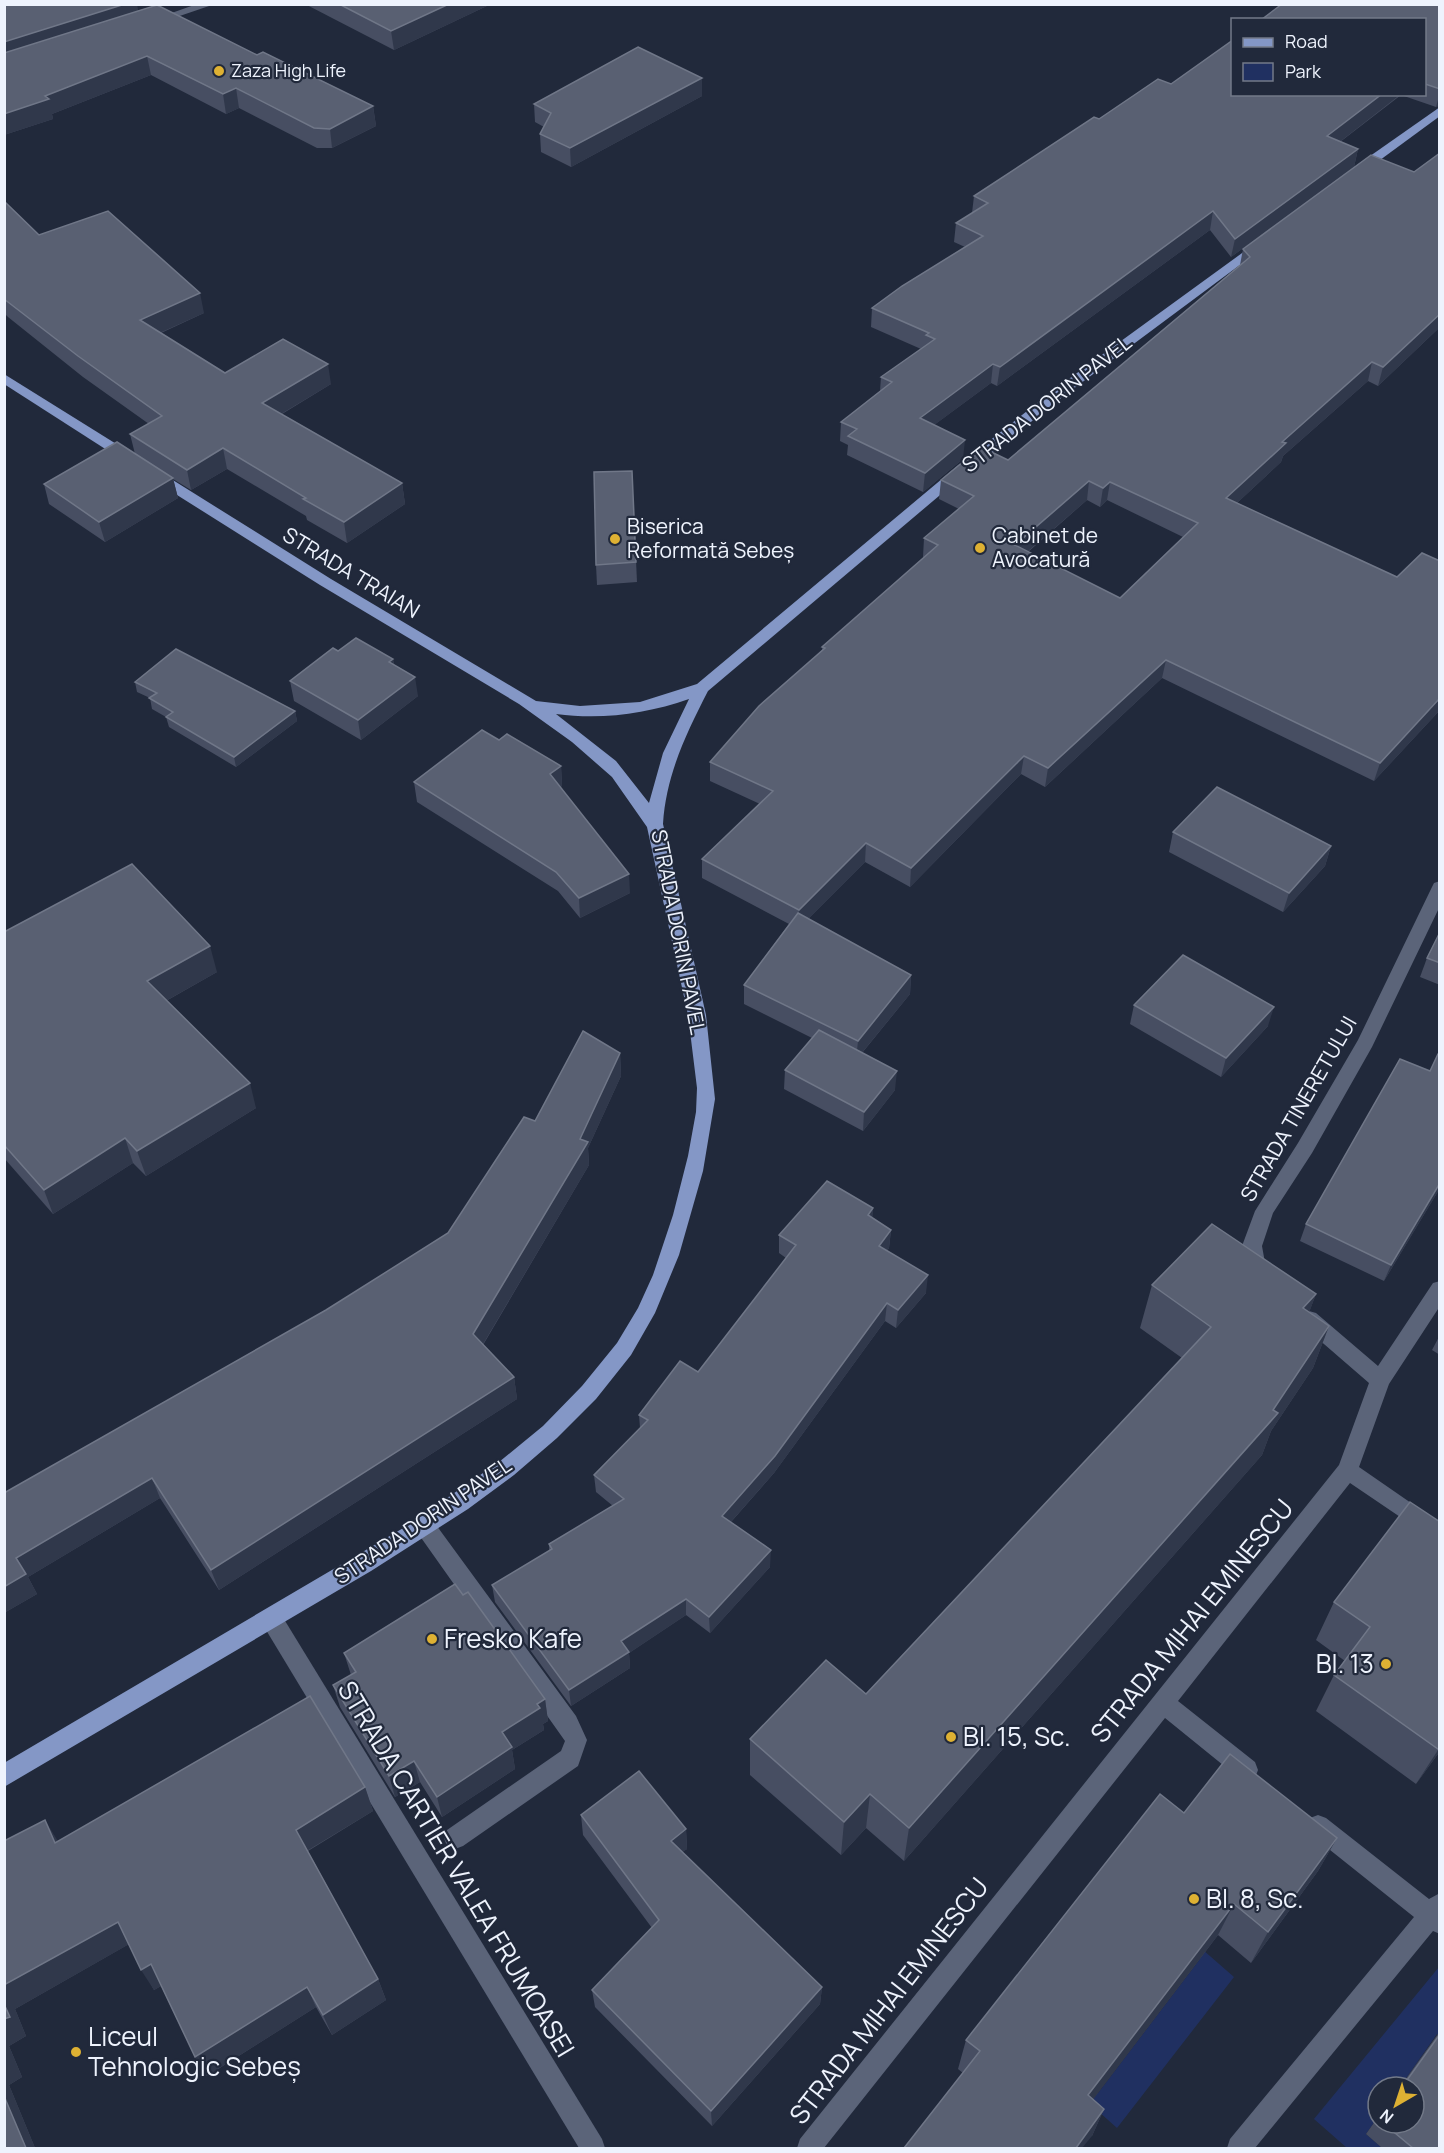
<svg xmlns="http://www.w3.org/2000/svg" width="1444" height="2153" font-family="Manrope,sans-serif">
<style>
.green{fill:#203061}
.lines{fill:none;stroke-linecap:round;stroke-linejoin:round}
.lane{fill:#5b6479;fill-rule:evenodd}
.street{fill:#5b6479;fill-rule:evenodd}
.primary{fill:#8497c6;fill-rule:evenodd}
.wall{fill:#474e62;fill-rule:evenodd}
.shaded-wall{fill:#30384b}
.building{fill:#596072;stroke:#707788;stroke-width:1.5;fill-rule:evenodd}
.poi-dot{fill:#deb133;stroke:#21293b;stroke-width:2}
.labels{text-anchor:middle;stroke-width:4.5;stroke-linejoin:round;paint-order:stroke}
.far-poi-label{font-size:18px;fill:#eef3fd;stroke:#21293b;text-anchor:start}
.street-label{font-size:21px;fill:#eef3fd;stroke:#21293b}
.poi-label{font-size:21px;fill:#eef3fd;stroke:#21293b;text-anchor:start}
.near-street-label{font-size:26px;fill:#eef3fd;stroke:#21293b}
.near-poi-label{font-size:26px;fill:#eef3fd;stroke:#21293b;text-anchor:start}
</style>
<rect width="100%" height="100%" fill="#21293b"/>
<g class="green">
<path d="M1195 1943 1234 1977 1117 2128 1071 2087 1098 2093 1200 1959Z"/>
<path d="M1439 1967V2036L1437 2034 1400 2087H1378V2117L1366 2134 1382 2148H1347L1314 2119Z"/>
</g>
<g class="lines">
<path class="lane" d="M424 1516 431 1518 576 1716 587 1740 578 1766 463 1846 455 1849 447 1846 444 1838 447 1830 561 1751 565 1741 417 1532 414 1525 417 1518Z"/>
<g class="street">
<path d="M197 4H215L159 23H151L149 21Z"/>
<path d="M1440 881V906L1372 1047 1312 1153 1273 1213 1262 1246 1267 1274 1264 1280 1257 1282 1250 1280 1242 1246 1255 1211 1298 1143 1358 1040 1432 887 1434 883Z"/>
<path d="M1440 1281V1306L1389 1384 1359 1467 1440 1523V1544L1350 1483 1178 1701 1255 1762 1258 1770 1255 1778 1247 1781 1239 1778 1165 1718 824 2148H797L800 2139 1339 1465 1369 1383 1302 1325 1299 1319 1302 1313 1309 1311 1316 1313 1378 1366 1433 1283Z"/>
<path d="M271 1608 279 1611 602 2139 605 2148H579L263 1625 260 1618 263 1611Z"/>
<path d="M1318 1815 1326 1818 1429 1899 1440 1893V1934L1433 1931 1255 2148H1227L1230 2139 1414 1917 1310 1834 1307 1826 1310 1818Z"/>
</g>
<g class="primary">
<path d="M1440 107V116L1361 174H1353V168Z"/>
<path d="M1260 240 1266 244 1264 247 1065 395 965 474 708 691C686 734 666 775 663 824L706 1015 715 1099 703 1171 679 1255 655 1313 631 1355 596 1399 557 1438 514 1475 468 1509 371 1571 4 1787V1763L405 1527 499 1462 543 1426 582 1386 617 1343 638 1308 653 1275 673 1215 688 1156 696 1112 697 1088 688 1015 647 827 612 777 572 742 519 704 320 585 150 478 148 475 150 472H160L331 579 536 701 580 706 640 702 697 684 955 468 1055 389ZM689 699 663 753 649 803 616 761 556 714C602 720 646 714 689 699Z"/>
<path d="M4 374 134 455 136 458 134 461H124L4 384Z"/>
</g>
</g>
<g class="wall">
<path d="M4 4 138 11 257 55 373 106 376 126 332 148H317L239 108 226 114 151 75 52 114 53 119 4 135Z"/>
<path d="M305 4H491L394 50Z"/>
<path d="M1440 4V105L1436 107 1401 95 1340 142 1358 149 1354 167 1231 257 1210 230 997 386 991 383 934 425 963 459 923 492 847 455 848 445 840 441 841 422 880 391 881 377 921 349 871 327 872 308 965 247 954 242 956 223 972 213 974 196 1099 119 1171 84 1233 94H1425V20Z"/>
<path d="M702 96 571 167 541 152 540 134 544 127 535 122 534 104Z"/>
<path d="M1440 153V327L1378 386 1368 381 1283 456 1281 462 1237 503 1397 577 1440 561V710L1374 781 1162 678 1045 787 1021 774 910 887 865 862 808 919 911 975 910 994 862 1053 895 1090 863 1131 784 1089 785 1070 812 1038 744 1004V985L789 924 702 878V859L760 804 710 781V762L822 650V647L924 558 923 557 924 538 959 509 939 499 941 480 1008 460 1240 265 1243 249 1414 172ZM1087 500 1100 507 1107 500 1183 537 1120 598 1028 552Z"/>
<path d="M4 201 39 235 204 313 161 333 225 373 331 384 282 414 402 483 405 504 347 543 307 520 306 516 227 469 191 490 173 479 178 498 105 542 49 504 44 484 135 454 130 434 149 424 83 377 8 317 4 313Z"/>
<path d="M632 471 637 582 597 585 596 565Z"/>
<path d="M338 651 393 659 394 665 418 696 361 740 294 701 290 681Z"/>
<path d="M135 682 295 711 297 721 236 767 169 727 166 717 152 709 150 698 137 692Z"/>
<path d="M499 740 561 766 562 786 560 787 630 893 580 918 558 891 417 802 414 782Z"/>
<path d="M1173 832 1331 846 1325 866 1283 912 1169 852Z"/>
<path d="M4 932 217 972 166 1001 256 1108 146 1176 133 1163 53 1214 4 1158Z"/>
<path d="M1440 932V985L1420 977 1427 958Z"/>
<path d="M1134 1005 1268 1026 1221 1077 1130 1024Z"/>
<path d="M620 1053 621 1076 588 1148 589 1165 483 1345 514 1377 517 1399 219 1590 160 1498 28 1577 37 1594 4 1613V1493L326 1310 448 1233 535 1121Z"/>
<path d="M1440 1054V1188L1384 1281 1300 1241 1306 1224 1430 1071Z"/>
<path d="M873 1208 872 1218 891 1230 889 1248 887 1251 926 1293 896 1328 885 1321 774 1473 731 1522 770 1567 710 1633 686 1615 629 1653 630 1668 571 1706 495 1602 492 1585 549 1551V1544L613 1506 596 1492 594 1475 640 1428 639 1415 698 1372 786 1258 779 1253V1235Z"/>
<path d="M1152 1285 1316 1294 1309 1312 1329 1326 1313 1368 1271 1431 1262 1455 904 1861 866 1828 841 1855 750 1775V1739L866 1694 1182 1358 1140 1328Z"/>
<path d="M1440 1335V1355L1432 1350Z"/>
<path d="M1440 1522V1751L1416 1784 1316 1711 1334 1675 1345 1661 1316 1640 1334 1602Z"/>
<path d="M463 1595 545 1699 548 1721 543 1724 544 1730 512 1750 515 1769 442 1817 420 1782 395 1797 340 1707 333 1685 351 1675 344 1653Z"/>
<path d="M365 1787 373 1811 308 1851 378 1979 386 2000 332 2035 316 2007 207 2076 195 2057 161 1986 154 1990 129 1944 15 2009 26 2036 9 2046 22 2077 9 2085 35 2148H4V1893L58 1841Z"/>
<path d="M1184 1813 1337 1838 1318 1871 1251 1963 1218 1935 1093 2099 1104 2109 1092 2136 963 2073 958 2069 966 2040Z"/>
<path d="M581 1815 686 1829 687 1849 682 1852 822 1987 820 2004 712 2126 595 2007 592 1990 652 1928 583 1835Z"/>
<path d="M1440 2031V2148H1382L1366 2134 1378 2117V2123H1414V2087H1400Z"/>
</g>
<g class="shaded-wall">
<path d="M125 4H137L140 20 4 62V42Z"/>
<path d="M449 4H491L394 50 391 31Z"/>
<path d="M147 56 151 75 52 114 53 119 4 135V114L45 96Z"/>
<path d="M702 78V96L571 167 570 148Z"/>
<path d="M236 88 239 108 226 114 223 94Z"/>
<path d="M1440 93V105L1436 107Z"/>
<path d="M1382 94H1401L1323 155 1327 136Z"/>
<path d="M373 106 376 126 332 148 330 129Z"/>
<path d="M1358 149 1354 167 1231 257 1235 239Z"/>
<path d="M1213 211 1210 230 997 386 1000 367Z"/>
<path d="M200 293 204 313 144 340 140 320Z"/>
<path d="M1440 314V327L1378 386 1383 367Z"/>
<path d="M1372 362 1368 381 1283 456 1281 462 1222 517 1226 498 1282 442Z"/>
<path d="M328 364 331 384 266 423 262 403Z"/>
<path d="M993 364 991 383 918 437 920 418Z"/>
<path d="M965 440 963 459 923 492 925 473Z"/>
<path d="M223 448 227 469 191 490 187 470Z"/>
<path d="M173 478 178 498 105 542 99 522Z"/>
<path d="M1089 481 1087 500 1013 564 1015 545Z"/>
<path d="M1110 482 1107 500 1100 507 1103 488Z"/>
<path d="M402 483 405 504 347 543 344 522Z"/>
<path d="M393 659 396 679 389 662Z"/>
<path d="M1166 660 1162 678 1045 787 1048 768Z"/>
<path d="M415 677 418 696 361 740 358 720Z"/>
<path d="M1440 698V710L1374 781 1380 763Z"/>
<path d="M295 711 297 721 236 767 234 757Z"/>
<path d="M1024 756 1021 774 910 887 911 868Z"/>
<path d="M561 766 562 786 552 794 550 774Z"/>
<path d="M866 843 865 862 798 929 799 910Z"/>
<path d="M1331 846 1325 866 1283 912 1289 893Z"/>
<path d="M629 874 630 893 580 918 579 898Z"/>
<path d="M210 946 217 972 155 1007 147 981Z"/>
<path d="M911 975 910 994 856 1060 858 1041Z"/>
<path d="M1274 1007 1268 1026 1221 1077 1226 1058Z"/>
<path d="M620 1053 621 1076 588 1148 589 1165 476 1356 473 1334 580 1139Z"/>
<path d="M897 1071 895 1090 863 1131 864 1112Z"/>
<path d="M250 1083 256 1108 146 1176 137 1151Z"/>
<path d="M125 1138 133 1163 53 1214 44 1190Z"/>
<path d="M1440 1183V1188L1384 1281 1391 1265Z"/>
<path d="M873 1208 872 1227 868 1215Z"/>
<path d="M891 1230 889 1248 877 1264 879 1246Z"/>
<path d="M928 1275 926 1293 896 1328 898 1310Z"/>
<path d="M1316 1294 1300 1337 1303 1308Z"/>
<path d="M887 1303 885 1321 774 1473 722 1532V1516Z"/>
<path d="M1329 1326 1313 1368 1271 1431 1262 1455 904 1861 909 1828 1273 1410Z"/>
<path d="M514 1377 517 1399 219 1590 211 1570Z"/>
<path d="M152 1478 160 1498 28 1577 37 1594 4 1613V1587L16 1558Z"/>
<path d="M771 1550 770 1567 710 1633 709 1617Z"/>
<path d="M686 1599V1615L629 1653 630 1668 571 1706 569 1690 621 1641Z"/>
<path d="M545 1699 548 1721 543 1724 544 1730 512 1750 515 1769 442 1817 437 1797 502 1732 537 1704Z"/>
<path d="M1440 1747V1751L1416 1784Z"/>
<path d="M414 1761 420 1782 395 1797 389 1776Z"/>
<path d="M365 1787 373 1811 305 1852 296 1830Z"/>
<path d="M870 1794 866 1828 841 1855 844 1822Z"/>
<path d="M45 1820 59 1843H55Z"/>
<path d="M686 1829 687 1849 672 1860 671 1841Z"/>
<path d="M1337 1838 1318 1871 1251 1963 1268 1932Z"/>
<path d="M1234 1904 1218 1935 1076 2122 1088 2095Z"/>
<path d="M118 1922 131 1943 15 2009 26 2036 9 2046 22 2077 9 2085 35 2148H26L4 2096V1985Z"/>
<path d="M151 1964 163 1985 154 1990 141 1970Z"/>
<path d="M378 1979 386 2000 332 2035 323 2015Z"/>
<path d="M307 1987 316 2007 207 2076 195 2057Z"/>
<path d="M822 1987 820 2004 712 2126 711 2111Z"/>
<path d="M1104 2109 1092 2136 1082 2148H1076Z"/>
</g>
<g class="building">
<path d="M4 4H125L4 42Z"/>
<path d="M339 4H449L391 31Z"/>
<path d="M1282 4H1440V89L1425 84V20H1261Z"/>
<path d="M157 5 257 55 263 52 373 106 330 129 314 128 236 88 223 94 147 56 45 96 49 99 4 114V53Z"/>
<path d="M1233 40V94H1382L1327 136 1358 149 1235 239 1213 211 1000 367 993 364 920 418 965 440 925 473 848 436 857 429 841 422 892 382 881 377 935 339 926 335 929 333 872 308 902 286 983 236 956 223 988 203 974 196 1094 117 1099 119 1158 79 1171 84Z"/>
<path d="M638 47 702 78 570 148 540 134 551 113 534 104Z"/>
<path d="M1440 153V314L1383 367 1372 362 1282 442 1286 443 1226 498 1397 577 1422 553 1440 561V698L1380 763 1166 660 1048 768 1024 756 911 868 866 843 799 910 702 859 773 791 710 762 759 706 825 648 822 647 938 545 924 538 974 496 941 480 981 447 1008 460 1250 257 1243 249 1371 155 1414 172ZM1089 481 1103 488 1110 482 1198 523 1120 598 1015 545Z"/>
<path d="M4 201 39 235 108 211 200 293 140 320 225 373 283 339 328 364 262 403 402 483 344 522 303 499 306 498 223 448 187 470 130 434 162 416 78 356 4 299Z"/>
<path d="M117 442 173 478 99 522 44 484Z"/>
<path d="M632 471 636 562 596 565 594 472Z"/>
<path d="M356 638 393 659 389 662 415 677 358 720 290 681 333 648 338 651Z"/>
<path d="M176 649 295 711 234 757 166 717 173 712 149 698 157 693 135 682Z"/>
<path d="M482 730 499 740 507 734 561 766 550 774 629 874 579 898 556 872 414 782Z"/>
<path d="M1217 787 1331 846 1289 893 1173 832Z"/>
<path d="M132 864 210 946 147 981 250 1083 137 1151 125 1138 44 1190 4 1145V932Z"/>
<path d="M798 913 911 975 858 1041 744 985Z"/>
<path d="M1440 932V963L1427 958Z"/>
<path d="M1183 955 1274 1007 1226 1058 1134 1005Z"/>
<path d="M819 1030 897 1071 864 1112 785 1070Z"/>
<path d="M583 1031 620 1053 580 1139 588 1142 473 1334 514 1377 211 1570 152 1478 16 1558 26 1574 4 1587V1493L326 1310 448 1233 524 1117 535 1121Z"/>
<path d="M1438 1054H1440V1183L1391 1265 1306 1224 1400 1059 1430 1071Z"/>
<path d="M827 1181 873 1208 868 1215 891 1230 879 1246 928 1275 898 1310 887 1303 775 1456 722 1516 771 1550 709 1617 686 1599 621 1641 629 1652 569 1690 492 1585 552 1549 549 1544 624 1499 594 1475 648 1420 639 1415 680 1361 698 1372 796 1245 779 1235Z"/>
<path d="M1212 1224 1316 1294 1303 1308 1329 1326 1273 1410 1278 1413 909 1828 870 1794 844 1822 750 1739 826 1660 866 1694 1211 1327 1152 1285Z"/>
<path d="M1410 1502 1440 1522V1747L1438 1749 1334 1675 1370 1627 1334 1602Z"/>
<path d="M455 1584 463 1595 468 1592 545 1699 537 1704 540 1708 502 1732 512 1747 437 1797 414 1761 389 1776 333 1685 356 1672 344 1653Z"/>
<path d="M310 1696 365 1787 296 1830 378 1979 323 2015 307 1987 195 2057 151 1964 141 1970 118 1922 4 1985V1893L5 1892 4 1890V1841L45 1820 55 1843Z"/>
<path d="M1230 1754 1337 1838 1268 1932 1234 1904 1088 2095 1104 2109 1076 2148H904L980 2051 966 2040 1160 1794 1184 1813Z"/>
<path d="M639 1771 686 1829 671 1841 822 1987 711 2111 592 1990 659 1920 581 1815Z"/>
<path d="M4 2004 10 2017 4 2019Z"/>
<path d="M1440 2034V2148H1413L1383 2123H1414V2087H1402Z"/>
<path d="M4 2096 26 2148H4Z"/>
</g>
<g class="poi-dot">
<circle cx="219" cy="71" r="6"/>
<circle cx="615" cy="539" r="6"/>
<circle cx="980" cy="548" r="6"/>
<circle cx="432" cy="1639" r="6"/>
<circle cx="1386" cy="1664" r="6"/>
<circle cx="951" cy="1737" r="6"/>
<circle cx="1194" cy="1899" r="6"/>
<circle cx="76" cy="2052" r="6"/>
</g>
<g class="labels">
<g class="far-poi-label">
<text x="231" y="77">Zaza High Life</text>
</g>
<g class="street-label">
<text transform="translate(1047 404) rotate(-38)" y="7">STRADA DORIN PAVEL</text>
<text transform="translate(351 573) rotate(31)" y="7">STRADA TRAIAN</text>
<text transform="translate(678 932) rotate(79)" y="7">STRADA DORIN PAVEL</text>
<text transform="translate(1299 1109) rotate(-60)" y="7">STRADA TINERETULUI</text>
<text transform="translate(423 1521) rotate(-34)" y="7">STRADA DORIN PAVEL</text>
</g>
<g class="poi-label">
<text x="627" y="534">Biserica<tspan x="627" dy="24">Reformată Sebeș</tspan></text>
<text x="992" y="543">Cabinet de<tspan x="992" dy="24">Avocatură</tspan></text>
</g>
<g class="near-street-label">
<text transform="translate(1192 1621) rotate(-51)" y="9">STRADA MIHAI EMINESCU</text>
<text transform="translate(456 1869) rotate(59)" y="9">STRADA CARTIER VALEA FRUMOASEI</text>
<text transform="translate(889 2001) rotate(-52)" y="9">STRADA MIHAI EMINESCU</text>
</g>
<g class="near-poi-label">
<text x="444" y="1648">Fresko Kafe</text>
<text x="1374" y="1673" text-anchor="end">Bl. 13</text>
<text x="963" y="1746">Bl. 15, Sc.</text>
<text x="1206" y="1908">Bl. 8, Sc.</text>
<text x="88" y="2046">Liceul<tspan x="88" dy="30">Tehnologic Sebeș</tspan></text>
</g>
</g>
<rect width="1444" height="2153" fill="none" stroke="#eef3fd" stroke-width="12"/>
<rect x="1231" y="18" width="195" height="78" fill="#21293b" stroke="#737a89" stroke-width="1.5"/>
<rect x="1243" y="38" width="30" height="9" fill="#8497c6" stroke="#737a89" stroke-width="1.5"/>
<text x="1285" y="48" font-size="18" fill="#eef3fd">Road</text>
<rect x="1243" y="63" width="30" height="18" fill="#203061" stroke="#737a89" stroke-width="1.5"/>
<text x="1285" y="78" font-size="18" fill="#eef3fd">Park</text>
<g transform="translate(1396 2105) rotate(219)"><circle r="28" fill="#21293b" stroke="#737a89" stroke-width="1.5"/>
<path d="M0-4.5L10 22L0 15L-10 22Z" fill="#deb133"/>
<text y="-9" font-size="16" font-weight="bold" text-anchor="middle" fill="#eef3fd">N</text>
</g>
</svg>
